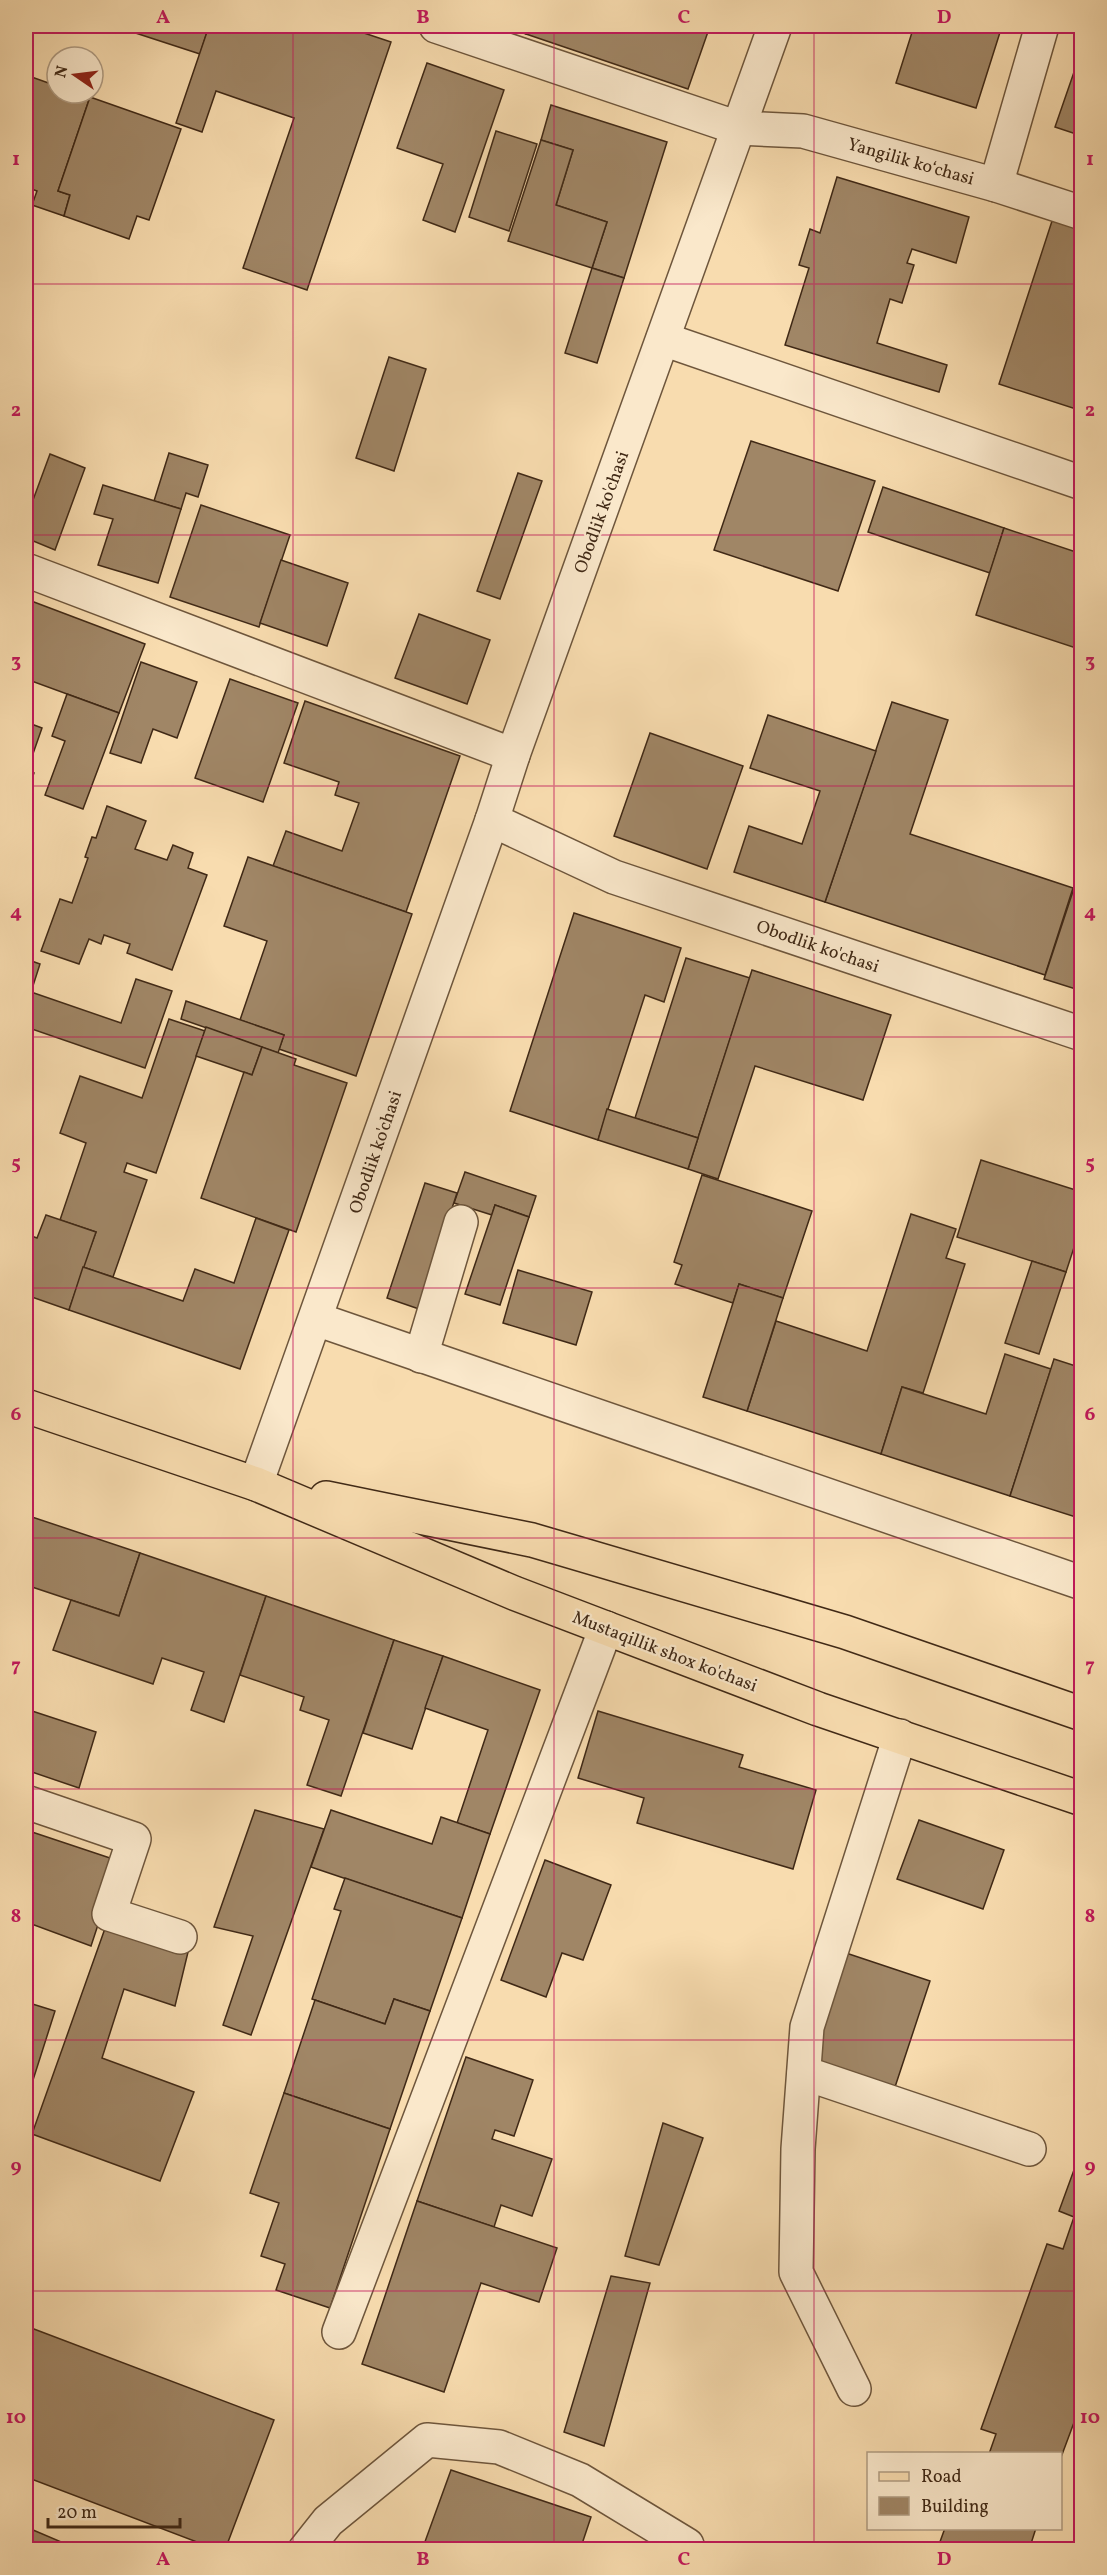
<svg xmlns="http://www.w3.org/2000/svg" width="1107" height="2575" font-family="Vollkorn,serif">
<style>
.building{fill:#a08666;stroke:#402916;stroke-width:1.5}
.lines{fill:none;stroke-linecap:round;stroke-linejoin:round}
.minor-casing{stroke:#6e563c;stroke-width:36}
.major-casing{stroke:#402916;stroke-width:36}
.minor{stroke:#fae8cb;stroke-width:33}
.major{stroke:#f8dcaf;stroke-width:33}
.grid{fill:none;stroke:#c2185b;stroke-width:1.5;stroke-opacity:0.55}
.labels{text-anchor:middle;stroke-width:4.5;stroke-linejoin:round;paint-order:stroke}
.street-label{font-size:18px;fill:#402916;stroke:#fae8cb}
.neatline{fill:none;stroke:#c2185b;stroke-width:2}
.grid-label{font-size:20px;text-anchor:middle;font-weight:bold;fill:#c2185b}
</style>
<rect width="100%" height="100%" fill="#f8dcaf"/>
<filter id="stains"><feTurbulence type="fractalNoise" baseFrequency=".00333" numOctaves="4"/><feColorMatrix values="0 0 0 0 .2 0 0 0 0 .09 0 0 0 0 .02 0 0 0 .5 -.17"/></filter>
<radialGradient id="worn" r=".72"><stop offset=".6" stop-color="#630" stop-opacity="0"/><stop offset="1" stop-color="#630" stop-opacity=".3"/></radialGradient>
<g class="building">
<path d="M114 26H209L200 54Z"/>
<path d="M209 26H343L391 42 307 290 243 268 294 118 216 91 202 132 176 123Z"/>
<path d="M502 26H529L526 34Z"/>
<path d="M529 26 640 27 710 26 688 89 526 34Z"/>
<path d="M914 26H1002L976 108 896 83Z"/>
<path d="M1082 49V136L1055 127Z"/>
<path d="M427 63 504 90 455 232 423 220 443 164 397 148Z"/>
<path d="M26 75 57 86V93H78L90 97 58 191 70 195 64 216 32 205 37 191 26 187Z"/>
<path d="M90 97 181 129 149 220 137 216 129 239 64 216 70 195 58 191Z"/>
<path d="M551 105 667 142 624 278 592 268 607 222 556 205 573 150 541 140Z"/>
<path d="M496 131 537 144 509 231 469 217Z"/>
<path d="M541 140 573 150 556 205 607 222 592 268 508 241Z"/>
<path d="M837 177 969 217 956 263 912 249 907 263 914 265 902 303 890 299 877 343 947 365 939 392 785 345 809 268 799 265 810 229 820 233Z"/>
<path d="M1053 218 1082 228V411L999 384Z"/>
<path d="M592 268 624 278 597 363 565 353Z"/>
<path d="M389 357 426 369 394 471 356 458Z"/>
<path d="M751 441 875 481 838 591 714 550Z"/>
<path d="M169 453 208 465 198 497 186 493 181 509 154 501Z"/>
<path d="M50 454 85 468 55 550 26 538V519Z"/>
<path d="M518 473 542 481 500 599 477 591Z"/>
<path d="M103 485 181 509 158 583 98 565 113 519 94 514Z"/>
<path d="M883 487 1004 528 990 573 868 532Z"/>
<path d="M201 505 290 535 259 627 170 597Z"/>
<path d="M1004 528 1082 554V650L976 615Z"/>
<path d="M281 560 348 583 327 646 260 623Z"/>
<path d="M26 599 145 644 119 713 26 679Z"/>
<path d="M419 614 490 640 467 704 395 678Z"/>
<path d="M141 662 197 682 177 738 153 729 141 763 110 753Z"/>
<path d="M230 679 298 703 263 802 195 778Z"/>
<path d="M67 694 119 713 83 809 45 795 65 741 52 736Z"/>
<path d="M305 701 460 756 406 912 273 866 286 831 342 851 359 803 335 795 339 782 284 763Z"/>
<path d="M892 702 948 720 910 834 1073 888 1045 975 825 902Z"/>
<path d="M768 715 876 751 825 902 734 872 749 826 802 844 820 791 750 768Z"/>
<path d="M26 722 42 728 28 768 26 767Z"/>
<path d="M650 733 743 766 707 869 614 836Z"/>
<path d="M26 770 34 773 26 795Z"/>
<path d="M107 806 146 821 135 849 167 860 173 845 193 853 188 868 207 875 172 970 127 953 130 944 104 935 101 944 89 939 79 964 41 951 60 899 72 903 88 858 85 857 92 837 96 838Z"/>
<path d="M248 857 412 914 356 1076 279 1049 284 1035 240 1020 267 941 224 926Z"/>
<path d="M1082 864V991L1044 979Z"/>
<path d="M574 913 681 948 664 1002 645 995 598 1140 510 1111Z"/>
<path d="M686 958 750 978 698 1138 635 1118Z"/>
<path d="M26 959 40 964 31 992 121 1023 136 979 172 991 145 1068 26 1027Z"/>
<path d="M752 970 891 1015 863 1100 755 1066 718 1179 688 1169Z"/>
<path d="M186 1001 284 1035 278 1053 181 1019Z"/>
<path d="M169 1019 205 1031 156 1173 127 1163 124 1172 147 1180 113 1277 83 1267 96 1232 60 1220 86 1143 60 1133 80 1076 142 1098Z"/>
<path d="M206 1027 262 1047 252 1075 196 1056Z"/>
<path d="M262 1047 296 1059 294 1065 347 1083 296 1232 201 1198 244 1072 252 1075Z"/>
<path d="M607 1109 698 1138 688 1169 598 1140Z"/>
<path d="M981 1160 1082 1192V1223L1066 1272 957 1237Z"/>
<path d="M465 1172 536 1196 529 1217 495 1205 492 1215 454 1203Z"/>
<path d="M702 1175 812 1211 783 1298 739 1284 733 1303 675 1284 682 1265 674 1262Z"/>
<path d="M425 1183 457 1193 419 1309 387 1298Z"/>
<path d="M495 1205 529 1217 500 1305 465 1294Z"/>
<path d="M911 1214 956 1229 946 1258 965 1264 923 1393 902 1387 881 1454 747 1411 776 1321 867 1351Z"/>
<path d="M46 1215 96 1232 69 1310 26 1295V1234L37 1238Z"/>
<path d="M256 1218 289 1230 240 1369 69 1310 83 1267 183 1301 195 1269 234 1283Z"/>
<path d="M1032 1261 1066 1272 1039 1354 1005 1343Z"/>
<path d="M518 1270 592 1292 576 1345 503 1323Z"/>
<path d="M739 1284 783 1298 747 1411 703 1397Z"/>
<path d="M1005 1354 1051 1369 1010 1496 881 1454 902 1387 986 1414Z"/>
<path d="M1054 1359 1082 1368V1386L1077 1399 1082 1400V1519L1010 1496Z"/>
<path d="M26 1515 140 1553 119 1616 32 1587 26 1606Z"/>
<path d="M140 1553 266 1596 224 1722 191 1710 204 1672 162 1658 153 1684 53 1650 71 1600 119 1616Z"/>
<path d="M266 1596 394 1640 341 1796 307 1785 329 1720 300 1710 304 1697 240 1675Z"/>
<path d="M394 1640 443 1656 412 1749 363 1733Z"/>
<path d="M443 1656 540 1690 490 1834 457 1823 488 1730 425 1708Z"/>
<path d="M26 1709 96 1732 79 1788 26 1770Z"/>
<path d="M598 1711 743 1755 739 1767 816 1790 793 1869 637 1823 644 1798 578 1778Z"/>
<path d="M255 1810 324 1829 251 2035 223 2025 253 1936 214 1927Z"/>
<path d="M331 1810 432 1844 441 1817 490 1834 462 1918 311 1867Z"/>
<path d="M919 1820 1004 1850 983 1909 897 1879Z"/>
<path d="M26 1830 119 1861 91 1946 26 1922Z"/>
<path d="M545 1860 611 1885 583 1960 562 1953 546 1997 501 1980Z"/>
<path d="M345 1878 462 1918 430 2011 394 1999 385 2024 312 1999 341 1911 334 1909Z"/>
<path d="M108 1920 189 1948 175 2006 124 1989 102 2058 194 2092 160 2181 32 2134Z"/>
<path d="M843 1952 930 1981 895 2087 809 2058Z"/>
<path d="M394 1999 430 2011 390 2129 284 2093 315 2000 385 2024Z"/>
<path d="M26 2002 55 2011 26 2102Z"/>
<path d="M466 2057 533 2080 514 2136 495 2130 492 2139 552 2159 532 2216 501 2205 494 2227 417 2201Z"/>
<path d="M284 2093 390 2129 330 2308 276 2290 285 2264 261 2256 279 2203 250 2193Z"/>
<path d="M663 2123 703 2138 659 2265 625 2256Z"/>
<path d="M1082 2148V2401L1060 2460V2454H989L996 2434 981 2429 1047 2244 1063 2249 1074 2217 1059 2211Z"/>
<path d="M417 2201 557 2248 539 2302 481 2283 444 2392 362 2364Z"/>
<path d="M611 2276 650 2283 604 2446 564 2432Z"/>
<path d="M26 2326 274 2420 225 2550H218L26 2477Z"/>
<path d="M451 2470 591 2517 580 2550H422Z"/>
<path d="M26 2527 80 2550H26Z"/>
<path d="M945 2528H1036L1029 2550H937Z"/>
</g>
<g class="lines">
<defs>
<g id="minor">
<path d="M436 26 738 128 803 131 996 185 1082 213"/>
<path d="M996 185 1042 26"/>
<path d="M663 339 1082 483"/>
<path d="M26 570 513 755"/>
<path d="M492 820 614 877 1082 1034"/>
<path d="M316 1319 1082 1583"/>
<path d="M421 1356 461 1222"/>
<path d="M256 1484 492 820 513 755 775 26"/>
<path d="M26 1802 134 1839 109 1914 180 1937"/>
<path d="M804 2073 1029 2149"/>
<path d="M339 2332 606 1628"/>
<path d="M854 2389 796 2272 798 2149 807 2027 900 1736"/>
<path d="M305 2550 328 2521 427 2440 499 2447 580 2480 687 2545"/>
</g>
<g id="major">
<path d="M26 1406 256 1484 514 1593 818 1709 1082 1799"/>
<path d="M326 1498 532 1540 845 1632 1082 1714"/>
</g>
</defs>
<use href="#minor" class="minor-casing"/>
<use href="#major" class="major-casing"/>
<use href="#minor" class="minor"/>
<use href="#major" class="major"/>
</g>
<path class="grid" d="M293 26V2550M554 26V2550M814 26V2550M26 284H1082M26 535H1082M26 786H1082M26 1037H1082M26 1288H1082M26 1538H1082M26 1789H1082M26 2040H1082M26 2291H1082"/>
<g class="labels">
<g class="street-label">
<text transform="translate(911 161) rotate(16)" y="6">Yangilik koʻchasi</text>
<text transform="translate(601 512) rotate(-70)" y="6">Obodlik ko'chasi</text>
<text transform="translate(818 946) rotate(19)" y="6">Obodlik ko'chasi</text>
<text transform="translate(375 1152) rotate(-71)" y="6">Obodlik ko'chasi</text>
<text transform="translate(665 1651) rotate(21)" y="6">Mustaqillik shox ko'chasi</text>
</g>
</g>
<rect width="1107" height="2575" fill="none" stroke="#f8dcaf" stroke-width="66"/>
<rect x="867" y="2452" width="195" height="78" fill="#fae8cb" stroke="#b09c83" stroke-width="1.5"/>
<rect x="879" y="2472" width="30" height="9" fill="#f8dcaf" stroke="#b09c83" stroke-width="1.5"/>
<text x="921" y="2482" font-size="18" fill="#402916">Road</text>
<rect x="879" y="2497" width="30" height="18" fill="#a08666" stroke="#b09c83" stroke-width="1.5"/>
<text x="921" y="2512" font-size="18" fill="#402916">Building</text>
<g transform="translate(75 75) rotate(284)"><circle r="28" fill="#fae8cb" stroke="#b09c83" stroke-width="1.5"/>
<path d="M0-4.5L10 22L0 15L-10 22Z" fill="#8f2418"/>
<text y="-9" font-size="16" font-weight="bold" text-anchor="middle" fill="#402916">N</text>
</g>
<path d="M48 2518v9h132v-9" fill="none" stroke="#402916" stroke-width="3"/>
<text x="57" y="2518" font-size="18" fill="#402916" stroke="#fae8cb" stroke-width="4.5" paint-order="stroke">20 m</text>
<rect x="33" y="33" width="1041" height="2509" class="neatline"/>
<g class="grid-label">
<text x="163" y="23">A</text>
<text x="423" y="23">B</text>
<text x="684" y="23">C</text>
<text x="944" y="23">D</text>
<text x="16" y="165">1</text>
<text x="1090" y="165">1</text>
<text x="16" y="416">2</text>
<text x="1090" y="416">2</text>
<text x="16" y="667">3</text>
<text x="1090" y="667">3</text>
<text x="16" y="918">4</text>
<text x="1090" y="918">4</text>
<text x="16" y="1169">5</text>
<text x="1090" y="1169">5</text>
<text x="16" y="1420">6</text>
<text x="1090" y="1420">6</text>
<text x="16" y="1671">7</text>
<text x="1090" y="1671">7</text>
<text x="16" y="1922">8</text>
<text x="1090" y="1922">8</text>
<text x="16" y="2172">9</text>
<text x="1090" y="2172">9</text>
<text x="16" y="2423">10</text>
<text x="1090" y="2423">10</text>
<text x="163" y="2565">A</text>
<text x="423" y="2565">B</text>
<text x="684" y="2565">C</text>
<text x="944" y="2565">D</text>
</g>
<rect width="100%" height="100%" filter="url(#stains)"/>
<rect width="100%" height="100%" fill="url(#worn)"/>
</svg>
